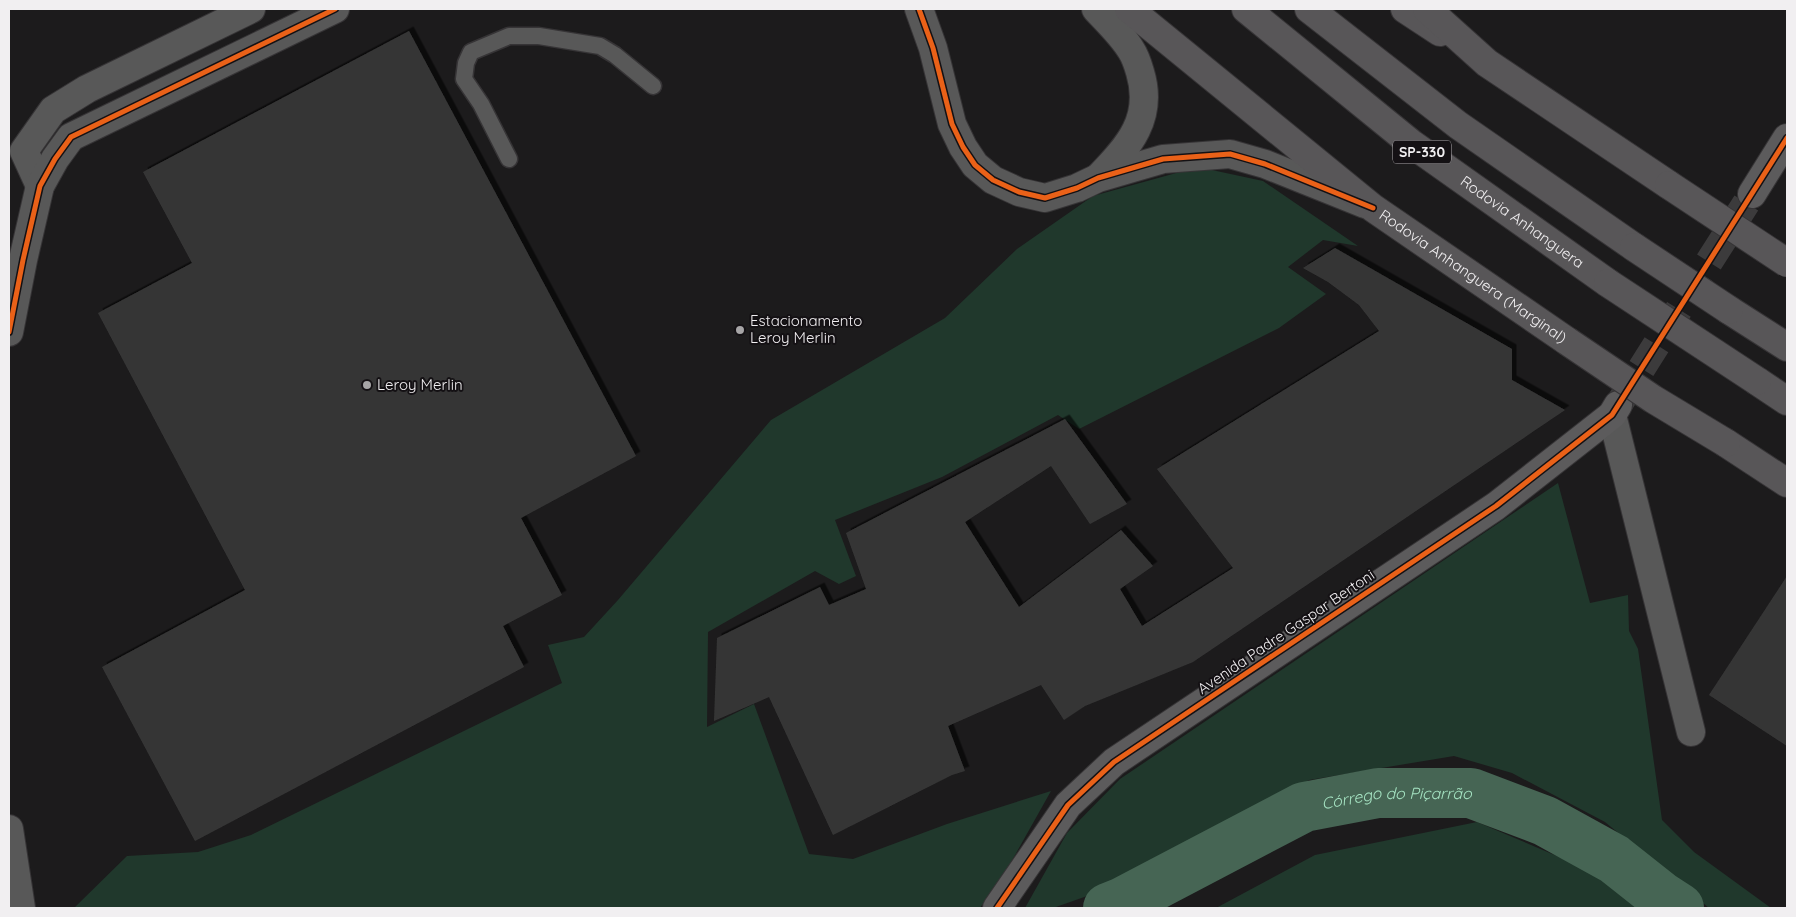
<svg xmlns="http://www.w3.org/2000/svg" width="1796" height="917" font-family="Quicksand,sans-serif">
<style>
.green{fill:#20382c}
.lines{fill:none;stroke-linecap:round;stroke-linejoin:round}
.river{stroke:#466554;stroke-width:50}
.building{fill:#363636;filter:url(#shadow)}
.secondary-tunnel{stroke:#3c3b3c;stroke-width:28;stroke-dasharray:28 14;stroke-linecap:butt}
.lane-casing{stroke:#363436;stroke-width:19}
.street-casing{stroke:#363436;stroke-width:30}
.secondary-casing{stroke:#363436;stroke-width:30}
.highway-casing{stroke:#363436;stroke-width:30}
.lane{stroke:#585858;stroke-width:16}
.street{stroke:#585858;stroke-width:28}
.secondary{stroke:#5c5b5c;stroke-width:28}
.highway{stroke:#585658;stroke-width:28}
.highway-bridge-casing{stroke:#363436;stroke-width:30;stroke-linecap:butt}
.highway-bridge{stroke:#585658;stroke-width:28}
.cycleway-casing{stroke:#141114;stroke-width:8}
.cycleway{stroke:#ea6118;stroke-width:5}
.poi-dot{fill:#a6a5a6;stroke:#141114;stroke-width:2}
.labels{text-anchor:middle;stroke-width:4;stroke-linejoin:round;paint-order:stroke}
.shield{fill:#141114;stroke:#afacaf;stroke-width:1}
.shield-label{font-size:14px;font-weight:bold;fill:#f1eff1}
.street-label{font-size:15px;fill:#f1eff1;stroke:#141114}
.poi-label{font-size:15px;fill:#f1eff1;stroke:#141114;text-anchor:start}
.water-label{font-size:16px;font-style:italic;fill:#a5e3c2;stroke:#141114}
</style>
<defs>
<filter id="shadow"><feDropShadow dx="4.5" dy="-4.5" stdDeviation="0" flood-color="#0009"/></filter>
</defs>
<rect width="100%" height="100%" fill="#1c1b1c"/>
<g class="green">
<path d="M1198 167 1263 181 1358 246 1323 240 1288 267 1326 294 1279 328 1079 429 1058 415 942 477 835 520 856 576 839 584 815 571 708 632 707 727 754 704 809 854 853 859 947 824 1051 791 1010 864 980 908H74L127 856 198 852 251 835 562 683 548 645 584 637 618 600 771 420 945 318 1017 249 1093 196Z"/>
<path d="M1558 483 1590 603 1628 595 1629 631 1638 649 1662 820 1694 852 1771 908H1709L1605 822 1512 773 1454 756 1309 780 1127 882 1053 908H1025L1067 833 1120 779Z"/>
<path d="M1477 822 1625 885 1657 908H1216L1315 855Z"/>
</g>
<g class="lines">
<path class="river" id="s1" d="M1108 908 1123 902 1304 807 1378 793H1471L1545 821 1614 859 1662 897 1679 908"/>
</g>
<g class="building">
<path d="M409 31 636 456 521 518 562 595 503 626 524 667 195 841 102 667 245 590 98 313 192 263 143 172Z"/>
<path d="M1335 248 1512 349V380L1565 410 1193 662 1085 706 1064 720 1041 685 948 726 965 771 952 775 833 835 769 697 714 721 717 638 820 587 829 605 866 589 846 533 1065 419 1127 504 1090 524 1051 466 965 522 1019 607 1121 530 1153 566 1120 589 1142 626 1233 568 1157 469 1379 331 1359 305 1328 282 1303 268Z"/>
<path d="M1787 576V746L1709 695Z"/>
</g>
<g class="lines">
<path class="secondary-tunnel" d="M1619 404 1752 194"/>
<defs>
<path id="lane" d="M509 159 481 104 464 79 466 63 471 52 509 36H539L600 46 615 55 653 86"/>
<g id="street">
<path d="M919 9 933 48 952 124 963 147 975 165 993 180 1019 192 1045 198 1077 188 1098 178 1163 159 1230 154 1265 164 1365 204"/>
<path d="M1096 9C1108 22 1122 35 1131 50 1135 56 1138 65 1140 72 1154 118 1129 146 1099 177"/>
<path d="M40 186 24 151 53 110 87 89 251 9"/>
<path d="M9 332 23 260 40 186 55 159 71 137 335 9"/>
<path d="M1612 415 1691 732"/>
<path d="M9 829 21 908"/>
</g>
<g id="secondary">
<path d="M1752 194 1787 138"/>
<path d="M997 908 1068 805 1114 762 1496 506 1612 415 1618 405"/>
</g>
<g id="highway">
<path id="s2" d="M1129 9 1373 208 1567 341"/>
<path id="s3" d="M1246 9 1412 144 1608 283"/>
<path d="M1309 9 1458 125 1634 247"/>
<path d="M1405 9 1440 32"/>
<path d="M1427 9 1487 63 1669 185"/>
<path d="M1729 310 1787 347"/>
<path d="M1757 381 1787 401"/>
<path d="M1726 443 1787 483"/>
</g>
</defs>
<use href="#lane" class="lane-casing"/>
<use href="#street" class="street-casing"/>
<use href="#secondary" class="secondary-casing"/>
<use href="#highway" class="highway-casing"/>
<use href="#lane" class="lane"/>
<use href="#street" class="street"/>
<use href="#secondary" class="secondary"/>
<use href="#highway" class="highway"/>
<defs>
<g id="highway-bridge">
<path d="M1669 185 1787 263"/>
<path d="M1634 247 1729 310"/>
<path d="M1608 283 1757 381"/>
<path d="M1567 341 1653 399 1726 443"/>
</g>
</defs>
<use href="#highway-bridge" class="highway-bridge-casing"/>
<use href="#highway-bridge" class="highway-bridge"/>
<defs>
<g id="cycleway">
<path d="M919 9 933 48 952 124 963 147 975 165 993 180 1019 192 1045 198 1077 188 1098 178 1163 159 1230 154 1265 164 1373 208"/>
<path d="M9 332 23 260 40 186 55 159 71 137 335 9"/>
<path d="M997 908 1068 805 1114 762 1496 506 1612 415 1787 138"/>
</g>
</defs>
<use href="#cycleway" class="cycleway-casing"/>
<use href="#cycleway" class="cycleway"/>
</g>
<g class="poi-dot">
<circle cx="740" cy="330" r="5"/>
<circle cx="367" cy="385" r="5"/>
</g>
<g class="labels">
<rect class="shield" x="1393" y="140.5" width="58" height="23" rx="4"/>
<g class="shield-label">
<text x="1422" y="157">SP-330</text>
</g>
<g class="street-label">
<text dy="5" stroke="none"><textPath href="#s3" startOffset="349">Rodovia Anhanguera</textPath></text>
<text dy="5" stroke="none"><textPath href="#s2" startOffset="436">Rodovia Anhanguera (Marginal)</textPath></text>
<text transform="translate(1286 632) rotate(-34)" y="5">Avenida Padre Gaspar Bertoni</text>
</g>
<g class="poi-label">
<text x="750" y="326">Estacionamento<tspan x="750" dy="17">Leroy Merlin</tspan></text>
<text x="377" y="390">Leroy Merlin</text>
</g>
<g class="water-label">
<text dy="6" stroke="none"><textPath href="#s1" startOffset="314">Córrego do Piçarrão</textPath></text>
</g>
</g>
<rect width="1796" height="917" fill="none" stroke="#f1eff1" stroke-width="20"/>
</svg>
